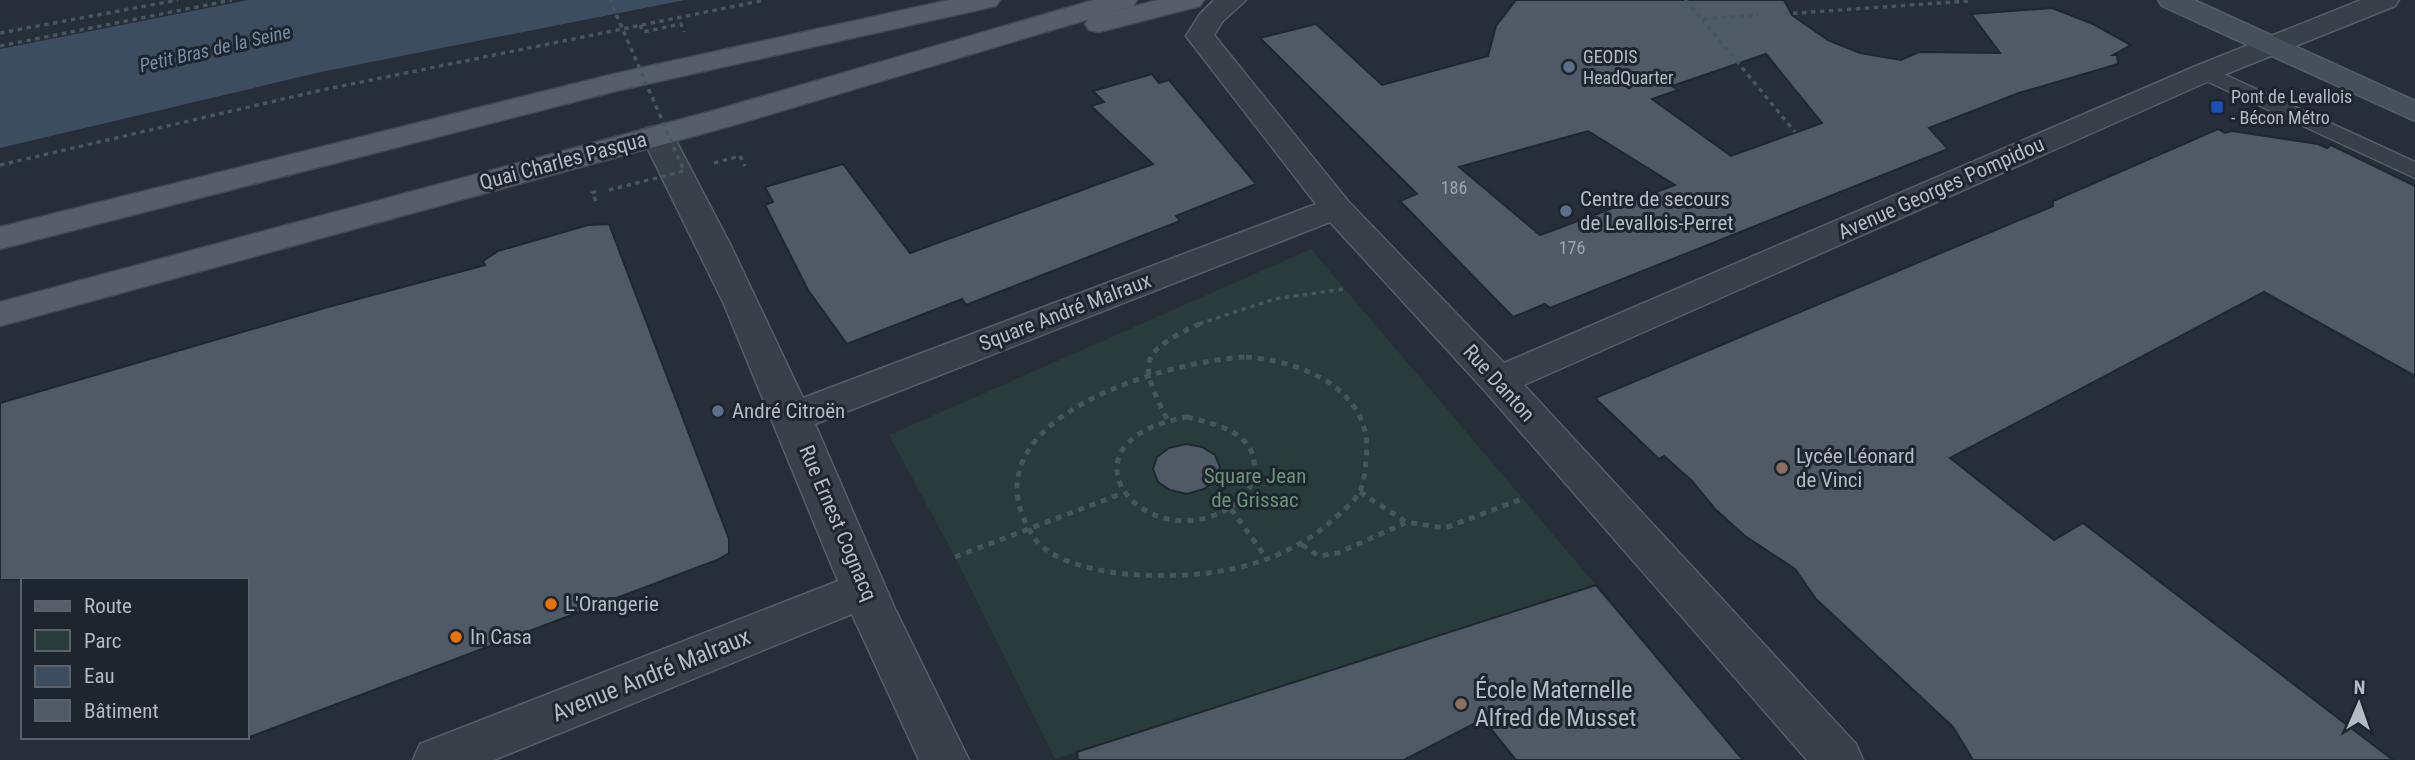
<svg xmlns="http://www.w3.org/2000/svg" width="2415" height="760" font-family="'Roboto Condensed',sans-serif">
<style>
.green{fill:#293c3c}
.water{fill:#3c4d60}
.building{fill:#505a67;stroke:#1f2730;stroke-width:2;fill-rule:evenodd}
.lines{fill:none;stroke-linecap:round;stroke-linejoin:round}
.service-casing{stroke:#565e67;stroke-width:3}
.minor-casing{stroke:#565e67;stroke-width:3}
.secondary-casing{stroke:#565e67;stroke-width:3}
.primary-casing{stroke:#414952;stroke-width:3}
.path-far1{stroke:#465759;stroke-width:3.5;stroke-dasharray:4.5 4.5;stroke-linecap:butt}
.path{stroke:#465759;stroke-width:5;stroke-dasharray:6 6;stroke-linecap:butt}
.service{fill:#384049;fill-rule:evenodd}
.minor{fill:#384049;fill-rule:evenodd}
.secondary{fill:#464f5c;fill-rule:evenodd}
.primary{fill:#565f69;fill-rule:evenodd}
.path-bridge{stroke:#465759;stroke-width:3.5;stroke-dasharray:4.5 4.5;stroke-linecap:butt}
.service-dot{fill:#5c6f8a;stroke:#1d252e;stroke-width:2.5}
.transit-dot{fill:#1a4fb4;stroke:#1d252e;stroke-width:2.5}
.education-dot{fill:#8d6e63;stroke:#1d252e;stroke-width:2.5}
.food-dot{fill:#e8710a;stroke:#1d252e;stroke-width:2.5}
.labels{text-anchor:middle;stroke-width:6;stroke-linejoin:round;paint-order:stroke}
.far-poi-label{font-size:18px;fill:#b3bbc5;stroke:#1d252e;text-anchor:start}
.number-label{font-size:18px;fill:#9aa3ae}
.far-water-label{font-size:19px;font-style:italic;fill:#778da6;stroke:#1d252e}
.street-label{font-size:21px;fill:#b3bbc5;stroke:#1d252e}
.poi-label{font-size:21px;fill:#b3bbc5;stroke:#1d252e;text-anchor:start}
.park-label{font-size:21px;fill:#6d9474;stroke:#1d252e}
.near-street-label{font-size:24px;fill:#b3bbc5;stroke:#1d252e}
.near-poi-label{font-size:24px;fill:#b3bbc5;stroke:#1d252e;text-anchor:start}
</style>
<rect width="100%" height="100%" fill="#252e39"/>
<path class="green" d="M1311 249 1596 585 1055 759 955 557 889 435Z"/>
<path class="water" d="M248 0H685L321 72 0 148V49Z"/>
<g class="building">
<path d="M1516 0H1784L1792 15 1828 40 1860 53 1901 60 1919 52 2000 53 1971 14 2052 8 2093 24 2131 45 2113 55H2117L2118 64 2019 93 1929 128 1948 149 1550 308 1545 304 1513 317 1400 201 1417 194 1260 38 1316 24 1382 85 1488 56 1496 26ZM1766 54 1822 123 1731 156 1652 99 1678 90 1672 86ZM1588 131 1675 185 1540 235 1459 167Z"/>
<path d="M1152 74 1159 83 1169 80 1256 184 1176 216 1180 221 966 305 962 299 847 344 808 290 765 205 773 202 765 187 843 164 910 253 1153 164 1091 106 1104 102 1093 91Z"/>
<path d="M2218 129 2225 133 2232 131 2318 144 2327 148 2331 145 2415 186V376L2264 292 1950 458 2054 540 2083 523 2393 760H1973L1953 727 1816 599 1795 569 1745 536 1715 509 1692 481 1664 456 1659 459 1595 398 2053 206V201Z"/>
<path d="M609 224 729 539V553L717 560 247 738V580H0V403L328 307 485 265 483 261 498 251 588 225Z"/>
<path d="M1186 444 1202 447 1215 455 1220 467 1216 480 1204 489 1187 494 1170 490 1158 482 1153 469 1157 457 1169 448Z"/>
<path d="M1596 585 1743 760H1516L1483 719 1404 760H1078L1077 752Z"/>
</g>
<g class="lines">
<defs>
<path id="service" d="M2206 66 2415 162V178L2198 77 2195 72 2198 67Z"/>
<path id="minor" d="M1214 0H1246L1223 21 1214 35 1348 201 1504 363 2196 66 2361 0H2399L2395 6 2216 78 1524 385 1856 744 1863 760H1807L1484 390 1330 222 815 424 895 609 969 760H919L852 614 494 760H413L420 744 838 581 723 302 641 135 646 128 657 126 668 128 673 135 731 246 803 398 1316 204 1186 36 1200 14Z"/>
<path id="secondary" d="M2158 0H2194L2415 101V121L2162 6Z"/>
<g id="primary">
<path d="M949 0H1000L996 6 620 90 0 249V227L618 73Z"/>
<path d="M1094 0H1137L1133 6 1108 13 1158 0H1204L1200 6 1099 32 1089 30 1085 24 1089 19 734 125 0 326V302L712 111Z"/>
</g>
</defs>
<use href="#service" class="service-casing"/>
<use href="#minor" class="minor-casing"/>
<use href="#secondary" class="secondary-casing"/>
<use href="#primary" class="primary-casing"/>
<g class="path-far1">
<path d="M1685 0 1702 19 1759 15"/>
<path d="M1784 14 1968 1"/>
<path d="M1702 19 1795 132"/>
<path d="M640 25 643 32 681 24 684 32"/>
<path d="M0 33 178 0"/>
<path d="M0 46 232 0"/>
<path d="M714 163 740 156 745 166"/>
<path d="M0 165 322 90 765 0"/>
<path d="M596 191 592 193 598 205"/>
<path d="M1199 324 1274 299 1344 289"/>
</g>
<g class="path">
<path d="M1246 357C1304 361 1375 391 1366 460 1365 470 1364 483 1360 491 1355 501 1343 511 1335 518 1278 570 1201 580 1127 574 1101 572 1051 562 1035 539 955 421 1164 361 1246 357Z"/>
<path d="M1187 417C1216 424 1258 433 1254 471 1253 483 1247 496 1237 503 1150 566 1044 443 1187 417Z"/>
<path d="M1167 419C1136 358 1141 352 1203 322"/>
<path d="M1360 492 1406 522 1445 528 1522 499"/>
<path d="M1231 509 1268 560"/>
<path d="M1302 545 1319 556 1338 553 1405 523"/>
<path d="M955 557 1123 493"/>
</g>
<use href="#service" class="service"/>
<use href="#minor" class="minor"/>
<use href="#secondary" class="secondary"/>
<use href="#primary" class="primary"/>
<path class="path-bridge" d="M609 190 684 171 610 0"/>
</g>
<g class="service-dot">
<circle cx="1569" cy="67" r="7"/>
<circle cx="1566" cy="211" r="7"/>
<circle cx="718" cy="411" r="7"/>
</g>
<rect class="transit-dot" x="2210" y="100" width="14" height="14" rx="3.5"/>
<g class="education-dot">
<circle cx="1782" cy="468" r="7"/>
<circle cx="1461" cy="704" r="7"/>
</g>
<g class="food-dot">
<circle cx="551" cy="604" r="7"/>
<circle cx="456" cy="637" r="7"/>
</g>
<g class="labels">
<g class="far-poi-label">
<text x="1583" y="63">GEODIS<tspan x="1583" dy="21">HeadQuarter</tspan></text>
<text x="2231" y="103">Pont de Levallois<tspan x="2231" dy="21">- Bécon Métro</tspan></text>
</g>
<g class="number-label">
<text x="1454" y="194">186</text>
<text x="1572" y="254">176</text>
</g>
<g class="far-water-label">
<text transform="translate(215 48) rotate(-13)" y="7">Petit Bras de la Seine</text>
</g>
<g class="street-label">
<text transform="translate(563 161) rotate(-15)" y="7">Quai Charles Pasqua</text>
<text transform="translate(1941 188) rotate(-24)" y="7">Avenue Georges Pompidou</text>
<text transform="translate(1065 312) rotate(-21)" y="7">Square André Malraux</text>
<text transform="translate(1499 383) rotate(48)" y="7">Rue Danton</text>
<text transform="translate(838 523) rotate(67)" y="7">Rue Ernest Cognacq</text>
</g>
<g class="poi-label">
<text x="1580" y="206">Centre de secours<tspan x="1580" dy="24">de Levallois-Perret</tspan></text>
<text x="732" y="418">André Citroën</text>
<text x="1796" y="463">Lycée Léonard<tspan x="1796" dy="24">de Vinci</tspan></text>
<text x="565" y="611">L'Orangerie</text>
<text x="470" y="644">In Casa</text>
</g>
<g class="park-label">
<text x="1255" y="483">Square Jean<tspan x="1255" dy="24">de Grissac</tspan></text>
</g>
<g class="near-street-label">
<text transform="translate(651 675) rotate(-22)" y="8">Avenue André Malraux</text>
</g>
<g class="near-poi-label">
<text x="1475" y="698">École Maternelle<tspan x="1475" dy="28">Alfred de Musset</tspan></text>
</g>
</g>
<rect x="21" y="578" width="228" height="161" fill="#1d252e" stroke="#59616a" stroke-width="2"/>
<rect x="35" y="601" width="35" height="10" fill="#565f69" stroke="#59616a" stroke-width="2"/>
<text x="84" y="613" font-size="21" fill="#b3bbc5">Route</text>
<rect x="35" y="630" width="35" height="21" fill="#293c3c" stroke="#59616a" stroke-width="2"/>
<text x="84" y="648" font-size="21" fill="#b3bbc5">Parc</text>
<rect x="35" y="666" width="35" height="21" fill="#3c4d60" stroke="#59616a" stroke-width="2"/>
<text x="84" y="683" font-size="21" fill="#b3bbc5">Eau</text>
<rect x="35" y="700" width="35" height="21" fill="#505a67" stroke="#59616a" stroke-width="2"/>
<text x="84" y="718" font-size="21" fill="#b3bbc5">Bâtiment</text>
<g transform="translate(2359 704) rotate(2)" stroke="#1d252e" stroke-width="5" paint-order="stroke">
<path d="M0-5L12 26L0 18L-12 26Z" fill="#b3bbc5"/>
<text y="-10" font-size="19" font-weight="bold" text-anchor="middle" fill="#b3bbc5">N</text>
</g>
</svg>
